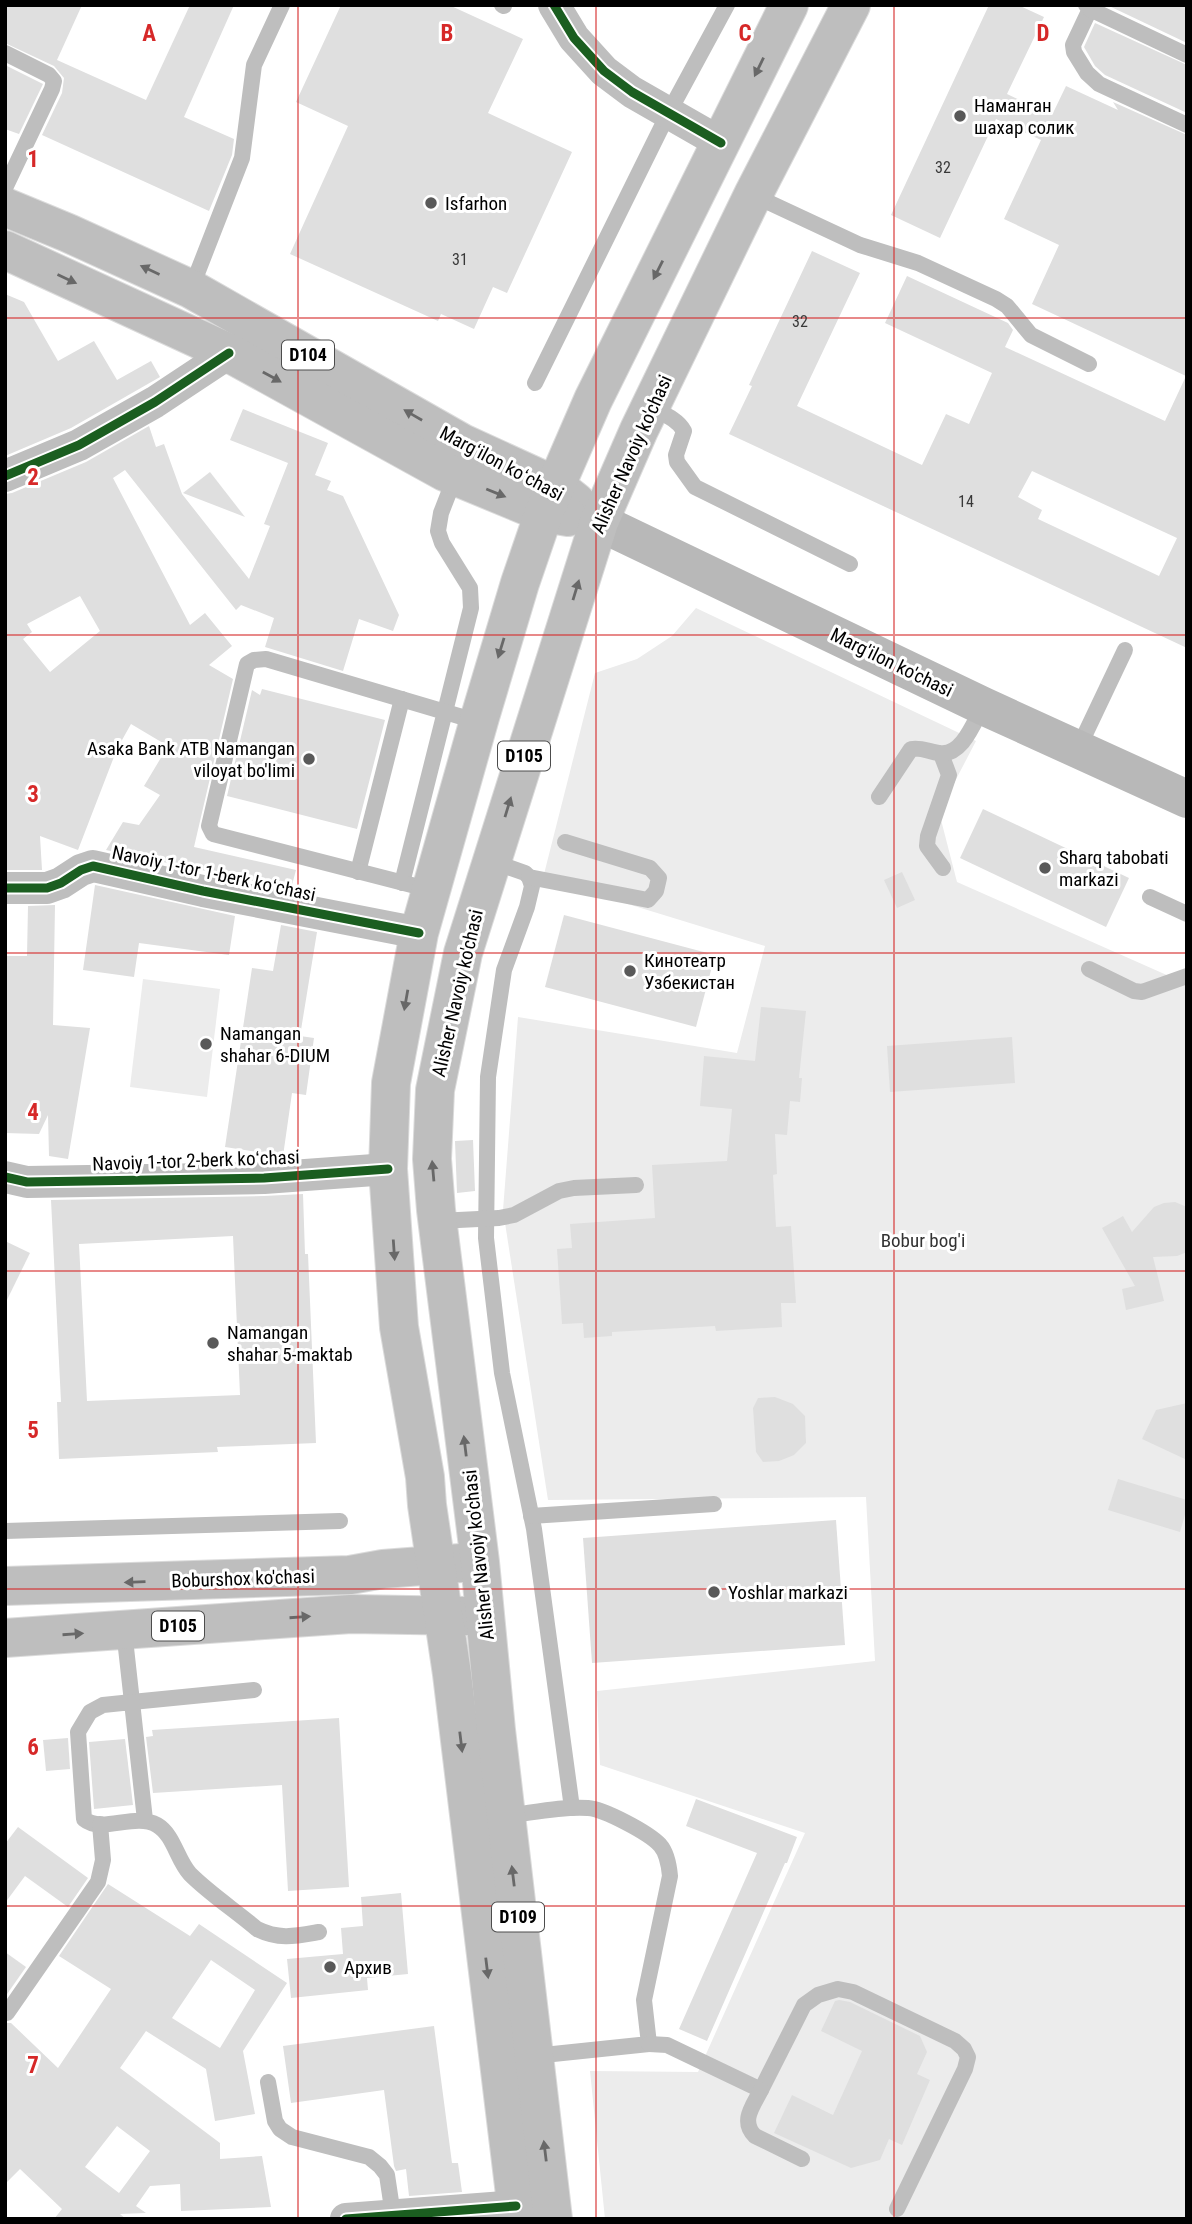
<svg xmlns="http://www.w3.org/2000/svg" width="1192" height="2224" font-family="'Roboto Condensed',sans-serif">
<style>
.green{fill:#ececec}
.building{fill:#dfdfdf;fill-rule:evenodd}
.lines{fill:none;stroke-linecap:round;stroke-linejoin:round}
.primary-casing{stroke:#dbdbdb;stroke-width:40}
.service{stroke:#bebebe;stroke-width:16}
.minor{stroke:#bebebe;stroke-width:32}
.secondary{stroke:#b8b8b8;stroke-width:38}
.primary{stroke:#bebebe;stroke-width:38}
.cycleway-casing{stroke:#fff;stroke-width:13}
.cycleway{stroke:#1b5e20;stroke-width:9}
.oneway{fill:#686868}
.grid{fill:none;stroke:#d62828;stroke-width:2;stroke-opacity:0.55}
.poi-dot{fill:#595959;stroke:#fff;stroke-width:2.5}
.labels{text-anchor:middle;stroke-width:6;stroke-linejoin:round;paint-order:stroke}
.number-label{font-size:16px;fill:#383838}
.shield{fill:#fff;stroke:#4c4c4c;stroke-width:2}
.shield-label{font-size:18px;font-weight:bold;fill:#000}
.poi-label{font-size:19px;fill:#000;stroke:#fff;text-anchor:start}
.street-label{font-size:19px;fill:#000;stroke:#fff}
.park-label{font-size:19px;fill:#333;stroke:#fff}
.grid-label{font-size:23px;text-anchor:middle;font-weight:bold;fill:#d62828;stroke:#fff;stroke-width:6;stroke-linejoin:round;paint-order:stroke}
</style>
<rect width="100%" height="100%" fill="#fff"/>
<g class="green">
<path d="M696 608 976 741 939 812 957 882 1187 984V2219H605L590 2071 698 2072 805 1833 600 1765 597 1691 875 1661 866 1497 548 1500 503 1210 518 1017 737 1053 765 946 543 878 595 673 637 659 672 636Z"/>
<path d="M143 979 220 989 207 1097 130 1087Z"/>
</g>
<g class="building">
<path d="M5 5H82L57 60 146 100 190 5H234L184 117 234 139 232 155 209 211 42 135 62 93 64 78 54 66 5 43Z"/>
<path d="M341 5H449L523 39 488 113 572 152 507 293 493 287 474 329 441 314 438 321 290 254 348 126 296 102Z"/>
<path d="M989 5H1018L1044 17 1007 94 1052 115 1066 86 1118 110 1113 102 1187 135V648L729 434 752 386 749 385 812 251 860 273 797 406 922 465 946 414 969 424 992 373 885 323 907 276 1008 323 1013 330 1005 347 1165 421 1186 376 1032 304 1059 245 1004 219 1041 140 996 119 940 238 891 215ZM1032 471 1177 538 1159 576 1038 519 1042 510 1018 497Z"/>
<path d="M1107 5H1187V43Z"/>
<path d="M1095 23 1187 65V113L1105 75 1095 66 1084 47Z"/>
<path d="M5 65 43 84 19 134 5 129Z"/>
<path d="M5 294 24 302 58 361 94 341 117 380 151 361 160 377 71 428 5 456Z"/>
<path d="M243 409 328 443 315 475 331 481 327 490 343 496 399 615 393 631 359 619 343 671 265 647 274 618 241 605 236 610 125 470 113 478 190 625 205 613 232 646 209 665 233 679 194 847 296 870 291 889 106 850 123 822 139 825 160 795 144 786 168 746 131 724 117 749 78 850 40 836 42 870H5V494L12 493 86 462 149 426 156 447 164 444 182 494 249 579 270 526 264 524 288 463 230 440ZM80 596 100 631 50 672 23 639 32 632 27 624Z"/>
<path d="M210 472 245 517 183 493Z"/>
<path d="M262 689 385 720 357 829 227 796 252 690 260 695Z"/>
<path d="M983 809 1129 878 1106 927 960 858Z"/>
<path d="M902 872 915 900 897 908 884 880Z"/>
<path d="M95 885 235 916 229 955 139 943 134 977 83 970Z"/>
<path d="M55 905 53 1025 90 1028 68 1159 49 1156 48 1115 39 1134 5 1133V956H27L28 906Z"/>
<path d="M564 915 715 955 696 1027 545 987Z"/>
<path d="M281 925 317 932 300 1036 314 1038 306 1095 292 1093 283 1156 225 1147 252 968 273 971Z"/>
<path d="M761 1007 806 1011 799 1078H802L800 1102 790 1101 787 1135 775 1134 777 1174 773 1175 776 1227 791 1226 796 1303H781L782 1327 716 1331 715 1326 612 1332V1336L584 1338 583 1323 562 1324 557 1249 572 1248 570 1224 655 1218 652 1165 727 1161 732 1109 700 1106 704 1056 755 1061Z"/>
<path d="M1012 1037 1015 1083 890 1092 887 1046Z"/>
<path d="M473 1140 475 1191 457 1193 455 1141Z"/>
<path d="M303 1194 305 1254H308L316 1443 217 1447 218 1452 59 1459 57 1402H61L51 1200 264 1196ZM233 1236 240 1395 87 1401 79 1244Z"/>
<path d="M1175 1202 1187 1207V1252L1177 1256 1153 1257 1164 1301 1126 1310 1122 1289 1135 1286 1102 1228 1123 1216 1132 1232 1154 1207 1164 1203Z"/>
<path d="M5 1241 30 1253 5 1304Z"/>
<path d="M775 1397 793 1404 805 1416 806 1443 794 1455 779 1461 763 1462 756 1452 753 1408 758 1398Z"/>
<path d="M1187 1403V1460L1142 1439 1156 1410Z"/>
<path d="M1118 1479 1187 1500V1508L1180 1532 1108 1510Z"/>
<path d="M836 1520 845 1645 592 1663 583 1538Z"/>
<path d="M339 1718 349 1887 288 1891 282 1785 153 1793 146 1737 153 1736 152 1730Z"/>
<path d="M68 1738 70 1769 46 1771 43 1740Z"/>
<path d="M125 1739 133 1805 94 1809 89 1742Z"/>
<path d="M696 1799 797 1837 787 1863H785L707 2041 679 2029 757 1853 686 1826Z"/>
<path d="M18 1827 88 1878 68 1907 25 1876 5 1903V1844Z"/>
<path d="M108 1884 190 1936 199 1924 287 1983 243 2051 255 2114 215 2121 206 2069 146 2031 120 2068 220 2143V2159L262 2156 271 2207 181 2211 180 2184 150 2186 136 2206 146 2213 120 2214 126 2219H54L62 2209 20 2169 5 2184V2023H11L58 2068 111 1989 59 1956ZM211 1960 255 1990 220 2048 172 2018ZM117 2126 150 2151 119 2193 85 2167Z"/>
<path d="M401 1893 408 1974 367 1978 368 1990 291 1998 287 1959 343 1954 341 1928 363 1926 361 1897Z"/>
<path d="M5 1952 26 1967 5 1997Z"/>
<path d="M839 2000 850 2002 920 2036 927 2052 917 2074 930 2080 902 2145 889 2139 880 2160 851 2168 774 2133 792 2095 833 2115 862 2051 821 2031 835 2001Z"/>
<path d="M434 2026 452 2163H458L462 2192 409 2196 406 2169 396 2171 394 2166 384 2090 291 2103 283 2046Z"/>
</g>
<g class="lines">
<defs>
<g id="primary">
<path d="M5 207 68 233 191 289 462 443 556 486 576 502"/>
<path d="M5 250 229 353 445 472 544 513 568 517"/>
<path d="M5 1586 350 1575 383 1569 461 1563"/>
<path d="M5 1638 351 1614 468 1616"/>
<path d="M518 2219 452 1674 427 1505 425 1477 399 1327 388 1169 391 1083 419 933 480 717 520 583 544 513 593 400 789 5"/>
<path d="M553 2219 496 1730 480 1562 436 1210 432 1159 435 1090 463 953 599 522 639 430 753 195 851 5"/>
</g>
</defs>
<use href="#primary" class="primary-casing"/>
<g class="service">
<path d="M502 5 504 6"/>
<path d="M1086 5 1090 9 1073 45 1074 52 1087 73 1099 84 1187 125"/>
<path d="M1090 9 1187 55"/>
<path d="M5 53 49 75 54 81 52 89 5 188"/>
<path d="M753 195 860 245 918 263 996 299 1007 306 1031 335 1089 364"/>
<path d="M191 289 242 158 254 65 282 5"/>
<path d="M535 383 668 114 727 5"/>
<path d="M649 407C662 414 677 418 684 431L676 455 677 462 695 487 850 564"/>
<path d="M1078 749 1125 650"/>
<path d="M941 754 949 775 928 836 927 846 943 868"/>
<path d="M879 797 911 749C922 747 929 752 939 753 962 757 974 722 983 706"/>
<path d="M491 861 525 873 529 877 532 886 527 907 504 970 488 1077 486 1238 502 1373 534 1529 572 1808"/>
<path d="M358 872 402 699"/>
<path d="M529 877 648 900 656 891 659 878 650 868 565 842"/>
<path d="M402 883 471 608 470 588 442 543 438 531 441 513 455 477"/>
<path d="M431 890 213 834 209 826 247 664 254 660 266 659 479 722"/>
<path d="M1150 897 1187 914"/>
<path d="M1089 969 1134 991 1142 992 1187 976"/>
<path d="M438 1221 499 1218 514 1215 559 1191 574 1188 636 1185"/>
<path d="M531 1516 714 1504"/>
<path d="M5 1531 340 1521"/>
<path d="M124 1630 132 1702 254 1690"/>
<path d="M506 1816C532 1813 561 1806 588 1808 604 1809 649 1833 660 1845 667 1853 669 1865 670 1876L644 2000 649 2044 534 2056"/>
<path d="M145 1820 132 1702 103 1705 90 1712 78 1732 84 1819C102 1834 135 1812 157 1825 174 1835 177 1860 190 1874 210 1894 236 1911 257 1929 279 1940 296 1936 319 1932"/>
<path d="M7 2013 98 1882 103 1860 100 1824"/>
<path d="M649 2044 667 2045 761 2090 804 2005 818 1995 838 1989 853 1992 955 2041 964 2049 968 2057 965 2069 897 2209"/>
<path d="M268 2082 275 2121 280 2129 292 2137 369 2157 380 2166 387 2175 393 2215"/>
<path d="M761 2090C753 2106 740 2121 755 2136L802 2159"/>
</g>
<g class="minor">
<path d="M554 5 574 38 604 71 632 92 721 143"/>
<path d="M5 476 79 445 155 402 229 353"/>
<path d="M5 888H47L61 883 81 870 93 866 203 891 419 933"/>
<path d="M5 1177 27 1182 264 1178 388 1169"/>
<path d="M346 2219 516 2206"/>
</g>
<path class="secondary" d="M599 522 983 706 1187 799"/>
<use href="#primary" class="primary"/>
<defs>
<g id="cycleway">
<path d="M554 5 574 38 604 71 632 92 721 143"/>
<path d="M5 476 79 445 155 402 229 353"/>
<path d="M5 888H47L61 883 81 870 93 866 203 891 419 933"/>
<path d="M5 1177 27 1182 264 1178 388 1169"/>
<path d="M346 2219 516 2206"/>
</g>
</defs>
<use href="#cycleway" class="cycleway-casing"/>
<use href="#cycleway" class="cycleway"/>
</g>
<defs><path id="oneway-solid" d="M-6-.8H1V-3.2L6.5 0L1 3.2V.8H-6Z" transform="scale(1.75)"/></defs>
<g class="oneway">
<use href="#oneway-solid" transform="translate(759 67) rotate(116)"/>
<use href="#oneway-solid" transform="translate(150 270) rotate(-155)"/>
<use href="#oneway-solid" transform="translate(658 270) rotate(117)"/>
<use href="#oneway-solid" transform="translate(67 279) rotate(25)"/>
<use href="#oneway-solid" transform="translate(272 377) rotate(29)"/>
<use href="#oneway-solid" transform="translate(413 415) rotate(-150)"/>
<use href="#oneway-solid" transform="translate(496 493) rotate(22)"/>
<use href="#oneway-solid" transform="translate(576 590) rotate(-73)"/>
<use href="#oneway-solid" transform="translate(501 648) rotate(107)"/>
<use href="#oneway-solid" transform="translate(508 807) rotate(-73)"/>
<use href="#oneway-solid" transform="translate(406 1000) rotate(100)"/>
<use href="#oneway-solid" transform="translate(433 1171) rotate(-95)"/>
<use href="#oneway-solid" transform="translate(394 1250) rotate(86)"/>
<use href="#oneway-solid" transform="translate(465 1446) rotate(-97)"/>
<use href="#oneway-solid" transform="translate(135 1582) rotate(178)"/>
<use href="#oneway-solid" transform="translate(300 1617) rotate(-4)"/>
<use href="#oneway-solid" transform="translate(73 1634) rotate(-4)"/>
<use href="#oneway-solid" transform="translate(461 1742) rotate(83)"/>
<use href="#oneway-solid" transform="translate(513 1876) rotate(-97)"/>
<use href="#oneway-solid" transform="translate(487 1968) rotate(83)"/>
<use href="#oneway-solid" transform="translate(545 2151) rotate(-97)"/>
</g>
<path class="grid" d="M298 5V2219M596 5V2219M894 5V2219M5 318H1187M5 635H1187M5 953H1187M5 1271H1187M5 1589H1187M5 1906H1187"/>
<g class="poi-dot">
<circle cx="960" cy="116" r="7"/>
<circle cx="431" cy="203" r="7"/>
<circle cx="309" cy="759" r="7"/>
<circle cx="1045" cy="868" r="7"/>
<circle cx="630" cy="971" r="7"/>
<circle cx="206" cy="1044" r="7"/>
<circle cx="213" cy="1343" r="7"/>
<circle cx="714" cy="1592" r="7"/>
<circle cx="330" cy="1967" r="7"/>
</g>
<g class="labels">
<g class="number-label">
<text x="943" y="173">32</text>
<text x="460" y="265">31</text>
<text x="800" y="327">32</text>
<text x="966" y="507">14</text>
</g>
<g class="shield">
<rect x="282" y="340.5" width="52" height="29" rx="5"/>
<rect x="498" y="741.5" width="52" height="29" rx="5"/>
<rect x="152" y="1611.5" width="52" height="29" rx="5"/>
<rect x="492" y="1902.5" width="52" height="29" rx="5"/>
</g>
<g class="shield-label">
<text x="308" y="361">D104</text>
<text x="524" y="762">D105</text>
<text x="178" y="1632">D105</text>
<text x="518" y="1923">D109</text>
</g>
<g class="poi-label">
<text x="974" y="112">Наманган<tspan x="974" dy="22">шахар солик</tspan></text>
<text x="445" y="210">Isfarhon</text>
<text x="295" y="755" text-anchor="end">Asaka Bank ATB Namangan<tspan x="295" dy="22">viloyat bo'limi</tspan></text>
<text x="1059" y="864">Sharq tabobati<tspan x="1059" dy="22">markazi</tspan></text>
<text x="644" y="967">Кинотеатр<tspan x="644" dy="22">Узбекистан</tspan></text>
<text x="220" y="1040">Namangan<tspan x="220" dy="22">shahar 6-DIUM</tspan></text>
<text x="227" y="1339">Namangan<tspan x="227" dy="22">shahar 5-maktab</tspan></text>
<text x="728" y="1599">Yoshlar markazi</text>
<text x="344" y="1974">Архив</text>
</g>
<g class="street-label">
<text transform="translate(631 454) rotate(-66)" y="7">Alisher Navoiy ko'chasi</text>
<text transform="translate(502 463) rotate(28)" y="7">Margʻilon koʻchasi</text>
<text transform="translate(892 662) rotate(26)" y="7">Marg'ilon ko'chasi</text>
<text transform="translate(214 873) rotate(12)" y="7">Navoiy 1-tor 1-berk koʻchasi</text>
<text transform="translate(457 993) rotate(-77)" y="7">Alisher Navoiy ko'chasi</text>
<text transform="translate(196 1160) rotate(-2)" y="7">Navoiy 1-tor 2-berk koʻchasi</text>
<text transform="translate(478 1555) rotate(-96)" y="7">Alisher Navoiy ko'chasi</text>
<text transform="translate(243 1578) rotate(-2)" y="7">Boburshox ko'chasi</text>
</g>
<g class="park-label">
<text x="923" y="1247">Bobur bog'i</text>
</g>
</g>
<g class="grid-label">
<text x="149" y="41">A</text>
<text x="447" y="41">B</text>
<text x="745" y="41">C</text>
<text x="1043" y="41">D</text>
<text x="33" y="167">1</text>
<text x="33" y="485">2</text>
<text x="33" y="802">3</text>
<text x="33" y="1120">4</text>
<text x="33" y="1438">5</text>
<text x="33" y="1755">6</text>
<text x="33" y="2073">7</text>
</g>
<rect width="1192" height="2224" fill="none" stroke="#000000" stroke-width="14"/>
</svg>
